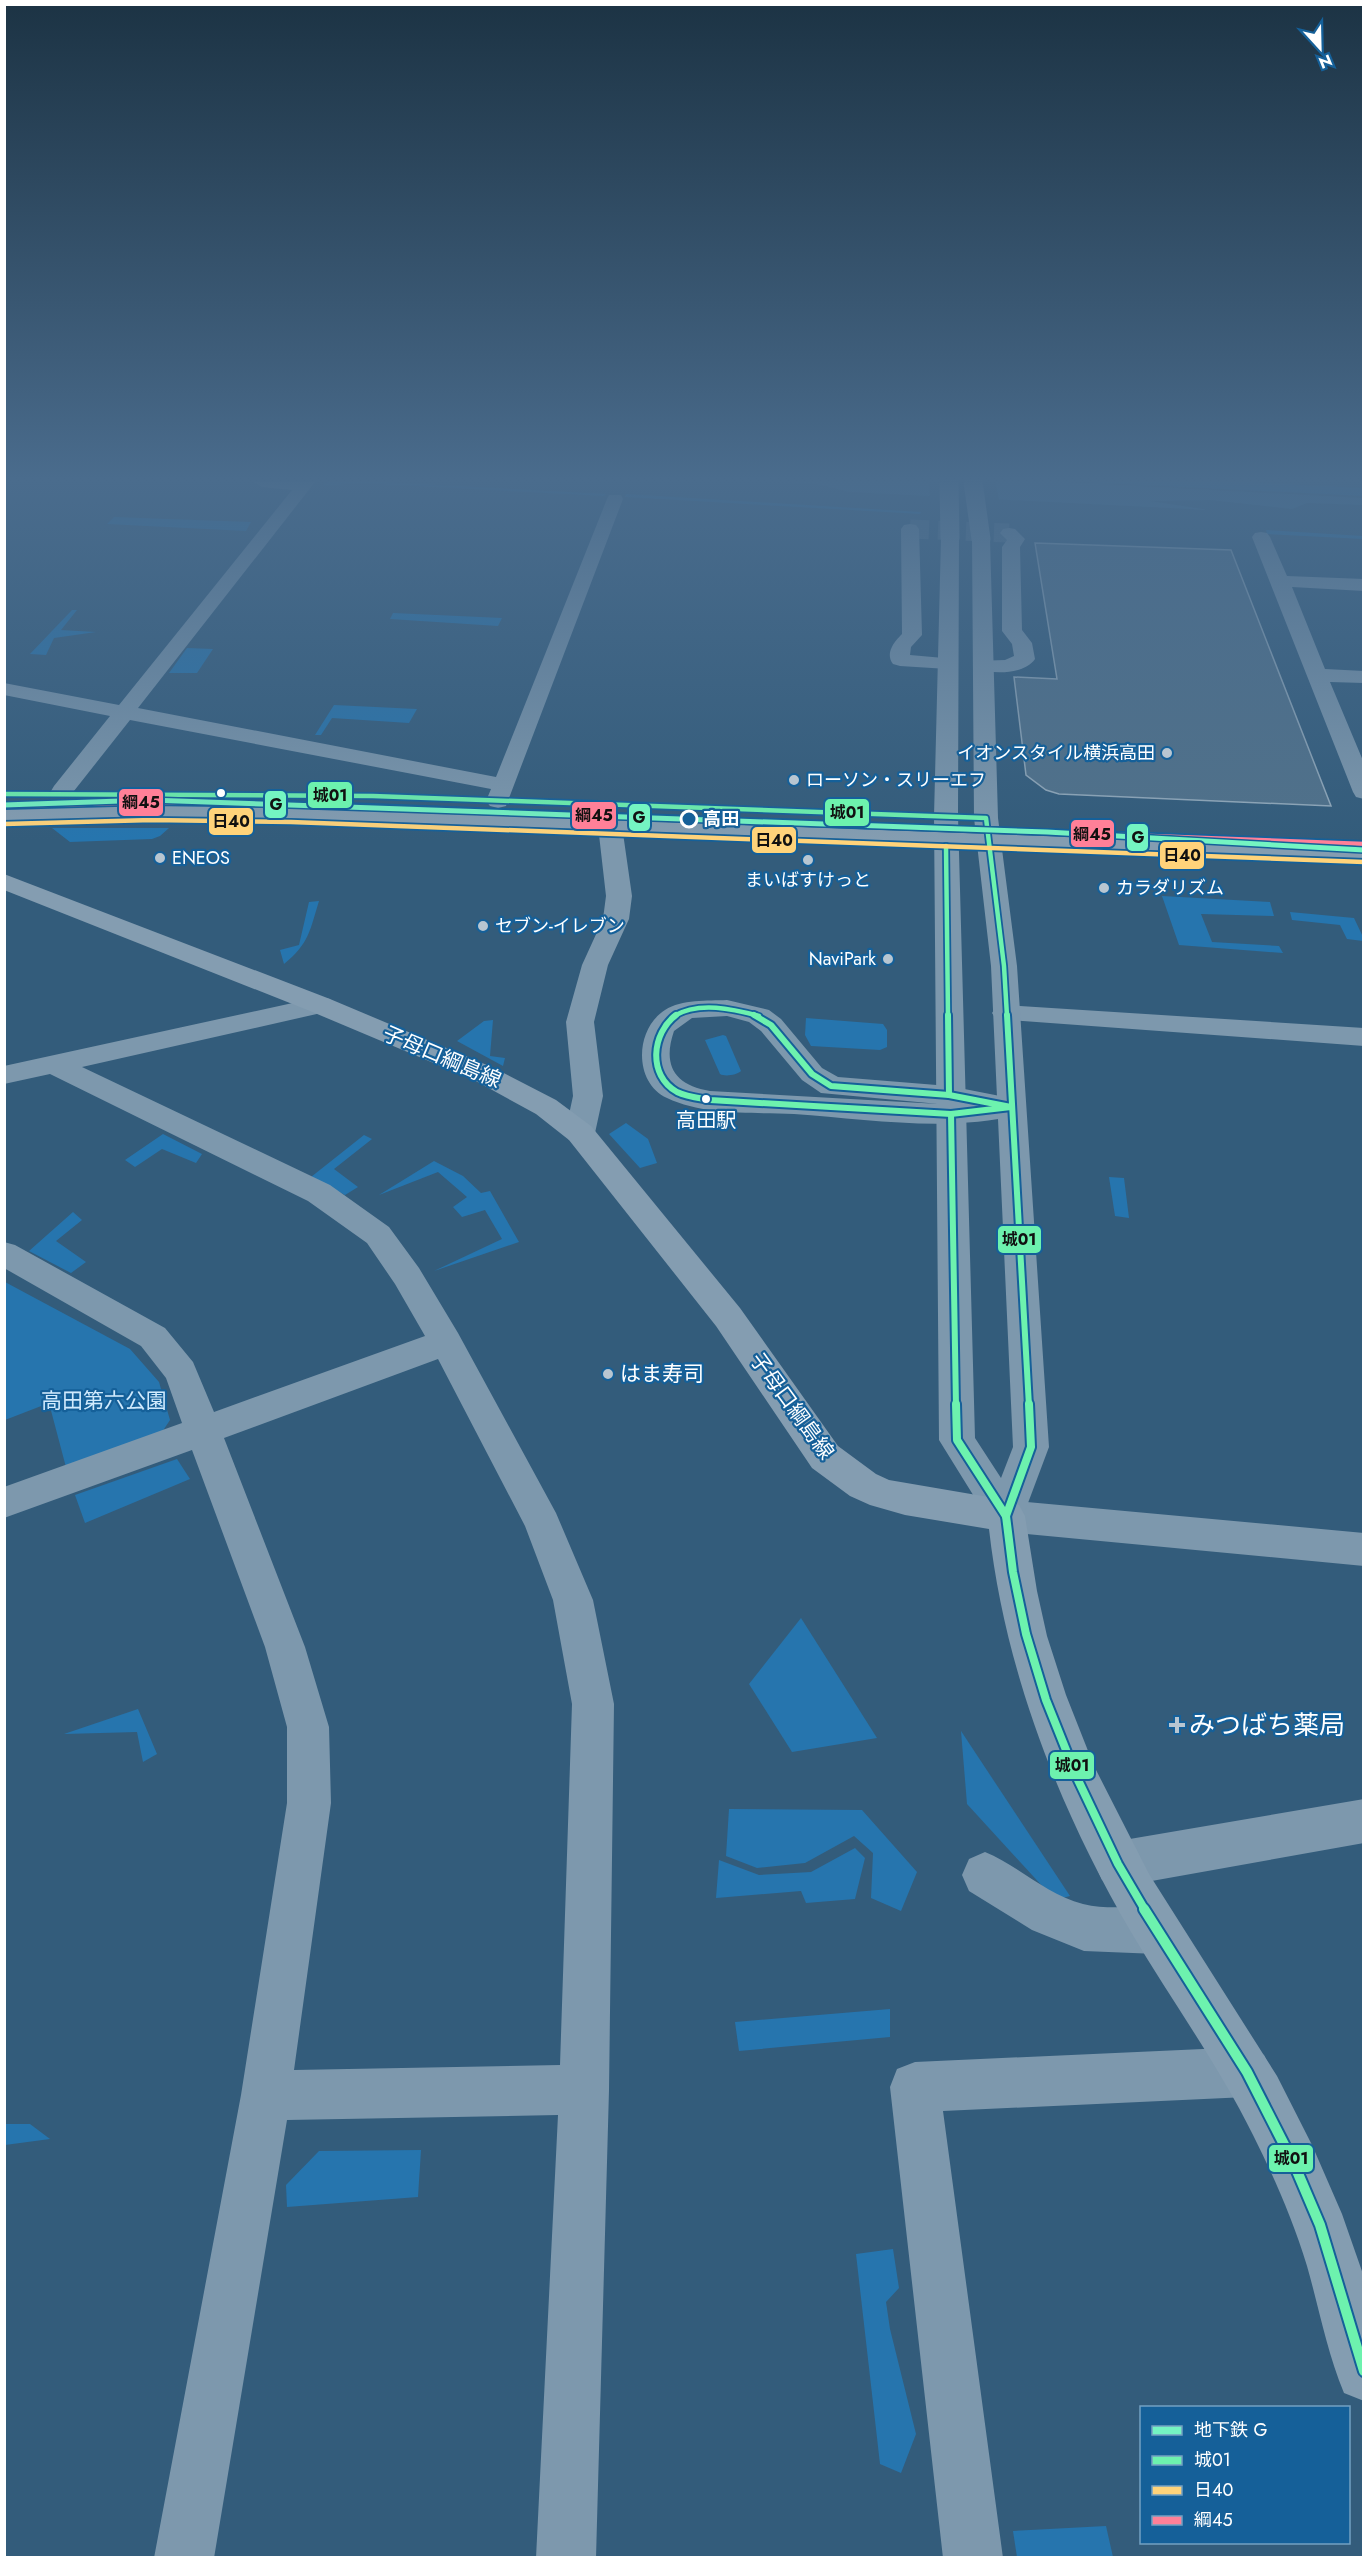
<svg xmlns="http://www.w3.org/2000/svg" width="1368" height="2562" font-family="Jost,'Noto Sans JP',sans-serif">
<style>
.green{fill:#2675ae}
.water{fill:#41759c}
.pier{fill:#335c7b}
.building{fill:#50718a;stroke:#92a9ba;stroke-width:1.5}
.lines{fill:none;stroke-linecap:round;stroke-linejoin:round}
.minor-tunnel{stroke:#52748f;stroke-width:19;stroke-dasharray:19 9;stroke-linecap:butt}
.minor{fill:#7d98ad;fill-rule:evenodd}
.tertiary{fill:#7d98ad;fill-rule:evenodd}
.secondary{fill:#849db1;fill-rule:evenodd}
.tertiary-bridge{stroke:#7d98ad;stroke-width:19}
.bus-1-far3-casing{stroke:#156099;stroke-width:8}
.bus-1-far2-casing{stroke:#156099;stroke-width:10}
.bus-1-far1-casing{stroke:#156099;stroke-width:12}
.bus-1-casing{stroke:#156099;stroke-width:14}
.bus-2-casing{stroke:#156099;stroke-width:8}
.bus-3-casing{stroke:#156099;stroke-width:8}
.bus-1-far3{stroke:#6df2ae;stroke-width:4.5}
.bus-1-far2{stroke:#6df2ae;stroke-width:6}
.bus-1-far1{stroke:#6df2ae;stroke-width:8}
.bus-1{stroke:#6df2ae;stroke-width:10}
.bus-2{stroke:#ffd37a;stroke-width:4.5}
.bus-3{stroke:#ff8098;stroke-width:4.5}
.metro-1-casing{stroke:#156099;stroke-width:8}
.metro-1{stroke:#74f4c2;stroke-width:5}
.poi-dot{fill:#b8c6d1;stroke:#156099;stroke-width:2}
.bus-dot{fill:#fff;stroke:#156099;stroke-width:2}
.stop-dot{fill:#156099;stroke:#fff;stroke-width:3}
.labels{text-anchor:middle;stroke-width:4.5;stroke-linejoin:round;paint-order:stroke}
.far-poi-label{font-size:18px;fill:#fff;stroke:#156099;text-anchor:start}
.far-stop-label{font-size:18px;font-weight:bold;fill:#fff;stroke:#156099;text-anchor:start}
.bus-label{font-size:20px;fill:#fff;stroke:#156099}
.street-label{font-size:21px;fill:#fff;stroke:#156099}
.poi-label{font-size:21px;fill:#fff;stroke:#156099;text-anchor:start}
.park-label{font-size:21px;fill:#d0eafd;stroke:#156099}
.near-poi-label{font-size:26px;fill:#fff;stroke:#156099;text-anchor:start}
.line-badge{stroke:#156099;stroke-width:2}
.pale-badge-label{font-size:16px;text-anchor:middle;font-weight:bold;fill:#111}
</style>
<rect width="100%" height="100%" fill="#335c7b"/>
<g class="green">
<path d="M327 482H384L606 494 604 496 359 483 323 486Z"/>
<path d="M1085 482H1245L1363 488V496Z"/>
<path d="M626 494 921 512 920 514 625 497Z"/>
<path d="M114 517 251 522 246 531 107 524Z"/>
<path d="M1266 530 1363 536V539L1267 534Z"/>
<path d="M72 610H77L61 630 96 632 54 638 46 655 30 654Z"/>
<path d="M393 613 502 618 498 626 390 619Z"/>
<path d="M187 648 213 649 197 673H169Z"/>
<path d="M334 705 417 709 409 723 332 718 321 735H315Z"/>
<path d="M52 828H169L160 836 152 839 70 842Z"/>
<path d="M1162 896 1270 902 1274 916 1201 914 1212 942 1279 946 1283 953 1179 945Z"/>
<path d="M319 901C310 930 309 944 284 964L280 950 299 945 309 902Z"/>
<path d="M1290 912 1354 918 1363 937V941L1347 939 1340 925 1292 920Z"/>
<path d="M806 1018 883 1024 887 1030V1047L880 1050 811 1046 805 1035Z"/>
<path d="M493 1020 490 1056 505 1058 503 1066 457 1041 484 1021Z"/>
<path d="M723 1035 726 1036 741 1071C737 1075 725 1077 720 1074L705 1040Z"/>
<path d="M626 1123 648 1139 657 1163 640 1168 609 1134Z"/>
<path d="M163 1134 202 1154 196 1163 162 1149 135 1167 125 1160Z"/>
<path d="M364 1135 372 1139 334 1169 358 1187 345 1195 311 1177Z"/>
<path d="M434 1161 463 1176 481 1193 490 1191 519 1242 434 1271 502 1239 485 1210 462 1217 453 1207 467 1197 438 1172 379 1195Z"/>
<path d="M1109 1177 1124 1178 1129 1218 1115 1216Z"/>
<path d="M73 1212 82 1220 56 1241 86 1262 71 1273 29 1251Z"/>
<path d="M5 1282 130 1349 159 1382 170 1420 158 1438 67 1471 49 1403 5 1420Z"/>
<path d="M177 1459 190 1479 85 1523 75 1495Z"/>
<path d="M801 1618 877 1738 792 1752 749 1684Z"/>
<path d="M138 1709 157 1754 143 1762 137 1732 64 1734Z"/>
<path d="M961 1731 1070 1896 1055 1900 967 1804Z"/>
<path d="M729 1809 862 1810 917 1872 901 1911 871 1898 873 1853 854 1836 805 1863 757 1868 726 1856Z"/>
<path d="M855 1848 865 1858 855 1899 806 1903 801 1891 716 1898 719 1860 759 1875 811 1872Z"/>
<path d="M890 2009V2037L739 2051 735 2022Z"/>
<path d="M5 2124H30L50 2139 5 2145Z"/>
<path d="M421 2150 418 2197 287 2207 286 2185 319 2151Z"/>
<path d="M893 2249 899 2288 886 2302 890 2329 916 2434 901 2473 880 2464 856 2254Z"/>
<path d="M1106 2526 1113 2557H1017L1013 2531Z"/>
</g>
<path class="water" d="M757 482H1063L1363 498 1364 505 1307 503 1292 509 1210 500 1150 501 1209 510 850 492 812 483Z"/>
<path class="pier" d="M929 482H996L999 502 930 499Z"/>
<path class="building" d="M1035 543 1231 550 1331 806 1059 794 1046 790 1026 775 1014 677 1057 679Z"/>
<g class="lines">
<path class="minor-tunnel" d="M910 529 1009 533"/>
<g class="minor">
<path d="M254 482H315L138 708 496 777 607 499 609 495H621L623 499 506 806 498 808 490 806 486 801 491 789 130 720 70 796 62 798 54 796 51 791 54 786 110 716 4 695V683L119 705 292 490 262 487Z"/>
<path d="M910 524 916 525 919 529 922 635 911 647 910 655 955 659 958 663 955 667 948 669 900 666 893 664C885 653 894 642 902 634L901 529 904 525Z"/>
<path d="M1009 528 1015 529 1025 539 1020 547 1022 630 1032 643 1035 659C1024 675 993 674 976 669L973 665 976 661 1005 660 1014 656 1012 644 1002 631V547L1007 540 1000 533 1003 529Z"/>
<path d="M1261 532 1267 533 1270 537 1287 576 1364 579V591L1292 587 1325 669 1364 671V683L1330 682 1364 763V799L1356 797 1353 792 1252 537 1255 533Z"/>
<path d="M610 819 618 821 622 826 632 896 629 919 608 965 594 1022 603 1096 595 1133 591 1140 580 1143 569 1140 565 1133 573 1096 566 1022 582 965 603 919 606 896 598 826 602 821Z"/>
<path d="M320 997 330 999 334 1005 330 1011 82 1067 330 1185 389 1227 419 1268 458 1333 556 1513 593 1600 614 1704 609 2090 596 2558H536L558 2115 287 2120 214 2558H154L241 2095 287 1803V1727L265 1647 192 1450 4 1518V1487L182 1423 166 1378 141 1346 4 1268V1242L15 1245 165 1328 193 1362 214 1412 425 1336 395 1284 367 1243 308 1201 50 1074 4 1084V1066ZM438 1359 525 1526 553 1600 572 1704 560 2065 294 2070 331 1803 329 1727 305 1647 224 1438Z"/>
<path d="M727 1000 769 1010 781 1019 822 1068 838 1077 949 1086 1021 1100 1026 1107 1021 1114C951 1133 866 1119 794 1114 754 1112 705 1116 667 1098 633 1082 635 1029 665 1010 682 999 707 1001 727 1000ZM727 1016 749 1022 761 1031 802 1080 821 1093 939 1104 710 1091C675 1085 662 1066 674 1031L692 1018Z"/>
<path d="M1006 1005 1364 1028V1046L996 1019 992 1013 996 1007Z"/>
<path d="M1006 1500 1364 1533V1566L1006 1532 993 1527 987 1516 993 1505Z"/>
<path d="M1364 1799V1843L1118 1887 1102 1880 1095 1864 1102 1848 1118 1841Z"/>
<path d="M985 1852C1019 1866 1047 1895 1083 1904 1113 1912 1142 1901 1173 1915L1180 1931 1173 1947 1157 1954 1084 1951 1032 1930 969 1891 962 1875 969 1859Z"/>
<path d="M1247 2047 1264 2055 1272 2072 1264 2089 1247 2097 943 2111 1003 2558H943L890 2087 897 2069 915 2062Z"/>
</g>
<path class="tertiary" d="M950 533 956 534 959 538 958 816 975 1438 1001 1478 1013 1447 991 966 974 818 972 539 975 535H987L990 539 998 818 1017 966 1049 1447 1019 1527 1006 1532 993 1527 939 1440 934 816 941 538 944 534Z"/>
<g class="secondary">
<path d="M152 804 291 806 1364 846V860L291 820 152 818 4 822V808Z"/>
<path d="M4 874 330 999 494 1068 556 1100 591 1126 740 1308 838 1446 876 1474 889 1480 1006 1500 1019 1505 1025 1516 1037 1591 1047 1636 1066 1695 1094 1766 1149 1874 1277 2076 1312 2145 1342 2214 1364 2277V2401L1344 2393C1327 2352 1319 2308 1307 2266 1293 2220 1274 2177 1253 2135 1218 2064 1171 2000 1131 1932 1059 1809 1005 1671 989 1529L905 1515 870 1505 850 1496 812 1468 716 1326 569 1140 536 1114 474 1080 310 1011 4 890Z"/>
</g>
<g class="tertiary-bridge">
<path d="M949 482 950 538"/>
<path d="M973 482 981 539"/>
</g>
<defs>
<g id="bus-1-far3">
<path d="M4 794 373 796 986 818 1004 966 1007 1016"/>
<path d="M946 846 948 1016"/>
<path d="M674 1016C699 1001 733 1009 759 1016"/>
</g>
<g id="bus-1-far2">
<path d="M676 1015C652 1033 647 1075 677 1092 687 1097 699 1098 710 1100L951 1114 1011 1107 949 1095 831 1086 812 1074 771 1025 754 1015"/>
<path d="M948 1015 949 1095"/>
<path d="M1007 1015 1029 1406"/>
<path d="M951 1114 956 1406"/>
</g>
<g id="bus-1-far1">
<path d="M956 1404 957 1440 1006 1516 1013 1572 1026 1634 1046 1700 1078 1780 1118 1864 1145 1910"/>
<path d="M1006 1516 1031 1447 1029 1404"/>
</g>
<path id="bus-1" d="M1144 1909 1247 2072 1294 2164 1320 2225 1364 2371"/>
<path id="bus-2" d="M4 824 152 820 291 822 1364 862"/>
<path id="bus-3" d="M4 806 152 802 291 804 1364 844"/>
</defs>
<use href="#bus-1-far3" class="bus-1-far3-casing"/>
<use href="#bus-1-far2" class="bus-1-far2-casing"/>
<use href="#bus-1-far1" class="bus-1-far1-casing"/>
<use href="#bus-1" class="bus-1-casing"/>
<use href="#bus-2" class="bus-2-casing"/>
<use href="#bus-3" class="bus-3-casing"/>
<use href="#bus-1-far3" class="bus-1-far3"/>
<use href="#bus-1-far2" class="bus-1-far2"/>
<use href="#bus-1-far1" class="bus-1-far1"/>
<use href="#bus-1" class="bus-1"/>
<use href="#bus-2" class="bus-2"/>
<use href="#bus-3" class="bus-3"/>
<defs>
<path id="metro-1" d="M4 805 150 800 1047 832 1364 850"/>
</defs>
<use href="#metro-1" class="metro-1-casing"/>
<use href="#metro-1" class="metro-1"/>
</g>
<linearGradient id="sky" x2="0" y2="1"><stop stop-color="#1c3344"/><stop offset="0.57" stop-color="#4a6c8d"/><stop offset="1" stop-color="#4a6c8d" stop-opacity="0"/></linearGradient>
<rect width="1368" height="840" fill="url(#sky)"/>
<g class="poi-dot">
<circle cx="1167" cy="753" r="6"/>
<circle cx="794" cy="780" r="6"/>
<circle cx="160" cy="858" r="6"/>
<circle cx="808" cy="860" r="6"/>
<circle cx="1104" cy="888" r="6"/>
<circle cx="483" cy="926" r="6"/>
<circle cx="888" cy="959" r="6"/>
<circle cx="608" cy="1374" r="6"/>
<path d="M1174 1716h6v6h6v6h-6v6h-6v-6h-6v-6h6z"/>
</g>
<g class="bus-dot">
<circle cx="221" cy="793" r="5"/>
<circle cx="706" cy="1099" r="5"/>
</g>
<circle class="stop-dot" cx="689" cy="819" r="8"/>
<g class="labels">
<g class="far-poi-label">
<text x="1155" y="759" text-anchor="end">イオンスタイル横浜高田</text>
<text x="806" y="786">ローソン・スリーエフ</text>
<text x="172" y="864">ENEOS</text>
<text x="808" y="886" text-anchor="middle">まいばすけっと</text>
<text x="1116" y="894">カラダリズム</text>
<text x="495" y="932">セブン-イレブン</text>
<text x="876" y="965" text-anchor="end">NaviPark</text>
</g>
<g class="far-stop-label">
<text x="703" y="825">高田</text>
</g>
<g class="bus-label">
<text x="706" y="1127">高田駅</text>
</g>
<g class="street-label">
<text transform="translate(442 1057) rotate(23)" y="7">子母口綱島線</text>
<text transform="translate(792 1406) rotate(54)" y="7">子母口綱島線</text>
</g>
<g class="poi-label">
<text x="620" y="1381">はま寿司</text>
</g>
<g class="park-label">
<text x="104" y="1408">高田第六公園</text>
</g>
<g class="near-poi-label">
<text x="1189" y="1734">みつばち薬局</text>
</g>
</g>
<g class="line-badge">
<rect x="307" y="781" width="46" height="28" rx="6" fill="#6df2ae"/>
<rect x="118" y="788" width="46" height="29" rx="6" fill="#ff8098"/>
<rect x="264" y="790" width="23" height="29" rx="6" fill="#74f4c2"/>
<rect x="824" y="798" width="46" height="29" rx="6" fill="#6df2ae"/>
<rect x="571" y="801" width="46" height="29" rx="6" fill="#ff8098"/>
<rect x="628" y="803" width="23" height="29" rx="6" fill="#74f4c2"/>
<rect x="208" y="807" width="46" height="29" rx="6" fill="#ffd37a"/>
<rect x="1070" y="819" width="45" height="29" rx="6" fill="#ff8098"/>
<rect x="1126" y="823" width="23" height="29" rx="6" fill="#74f4c2"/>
<rect x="751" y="826" width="46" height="28" rx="6" fill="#ffd37a"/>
<rect x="1159" y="841" width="46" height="29" rx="6" fill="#ffd37a"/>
<rect x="997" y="1225" width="45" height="29" rx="6" fill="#6df2ae"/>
<rect x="1049" y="1751" width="46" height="29" rx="6" fill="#6df2ae"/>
<rect x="1268" y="2144" width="46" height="29" rx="6" fill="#6df2ae"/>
</g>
<g class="pale-badge-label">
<text x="330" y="801">城01</text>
<text x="141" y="808">綱45</text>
<text x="276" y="810">G</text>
<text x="847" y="818">城01</text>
<text x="594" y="821">綱45</text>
<text x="639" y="823">G</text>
<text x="231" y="827">日40</text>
<text x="1092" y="840">綱45</text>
<text x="1138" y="843">G</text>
<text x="774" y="846">日40</text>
<text x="1182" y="861">日40</text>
<text x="1019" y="1245">城01</text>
<text x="1072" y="1771">城01</text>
<text x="1291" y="2164">城01</text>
</g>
<rect width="1368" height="2562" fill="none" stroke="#ffffff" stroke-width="12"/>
<rect x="1140" y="2406" width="210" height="138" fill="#156099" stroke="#73a0c2" stroke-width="1.5"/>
<rect x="1152" y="2426" width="30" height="9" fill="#74f4c2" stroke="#73a0c2" stroke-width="1.5"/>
<text x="1194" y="2436" font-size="18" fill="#ffffff">地下鉄 G</text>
<rect x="1152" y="2456" width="30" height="9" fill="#6df2ae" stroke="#73a0c2" stroke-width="1.5"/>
<text x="1194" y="2466" font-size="18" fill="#ffffff">城01</text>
<rect x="1152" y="2486" width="30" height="9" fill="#ffd37a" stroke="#73a0c2" stroke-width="1.5"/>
<text x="1194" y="2496" font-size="18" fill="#ffffff">日40</text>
<rect x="1152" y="2516" width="30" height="9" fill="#ff8098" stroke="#73a0c2" stroke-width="1.5"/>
<text x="1194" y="2526" font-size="18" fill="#ffffff">綱45</text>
<g transform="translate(1320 48) rotate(158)" stroke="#156099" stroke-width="4.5" paint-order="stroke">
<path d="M0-4.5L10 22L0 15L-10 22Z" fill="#ffffff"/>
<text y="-9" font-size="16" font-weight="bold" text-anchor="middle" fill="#ffffff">N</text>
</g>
</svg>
